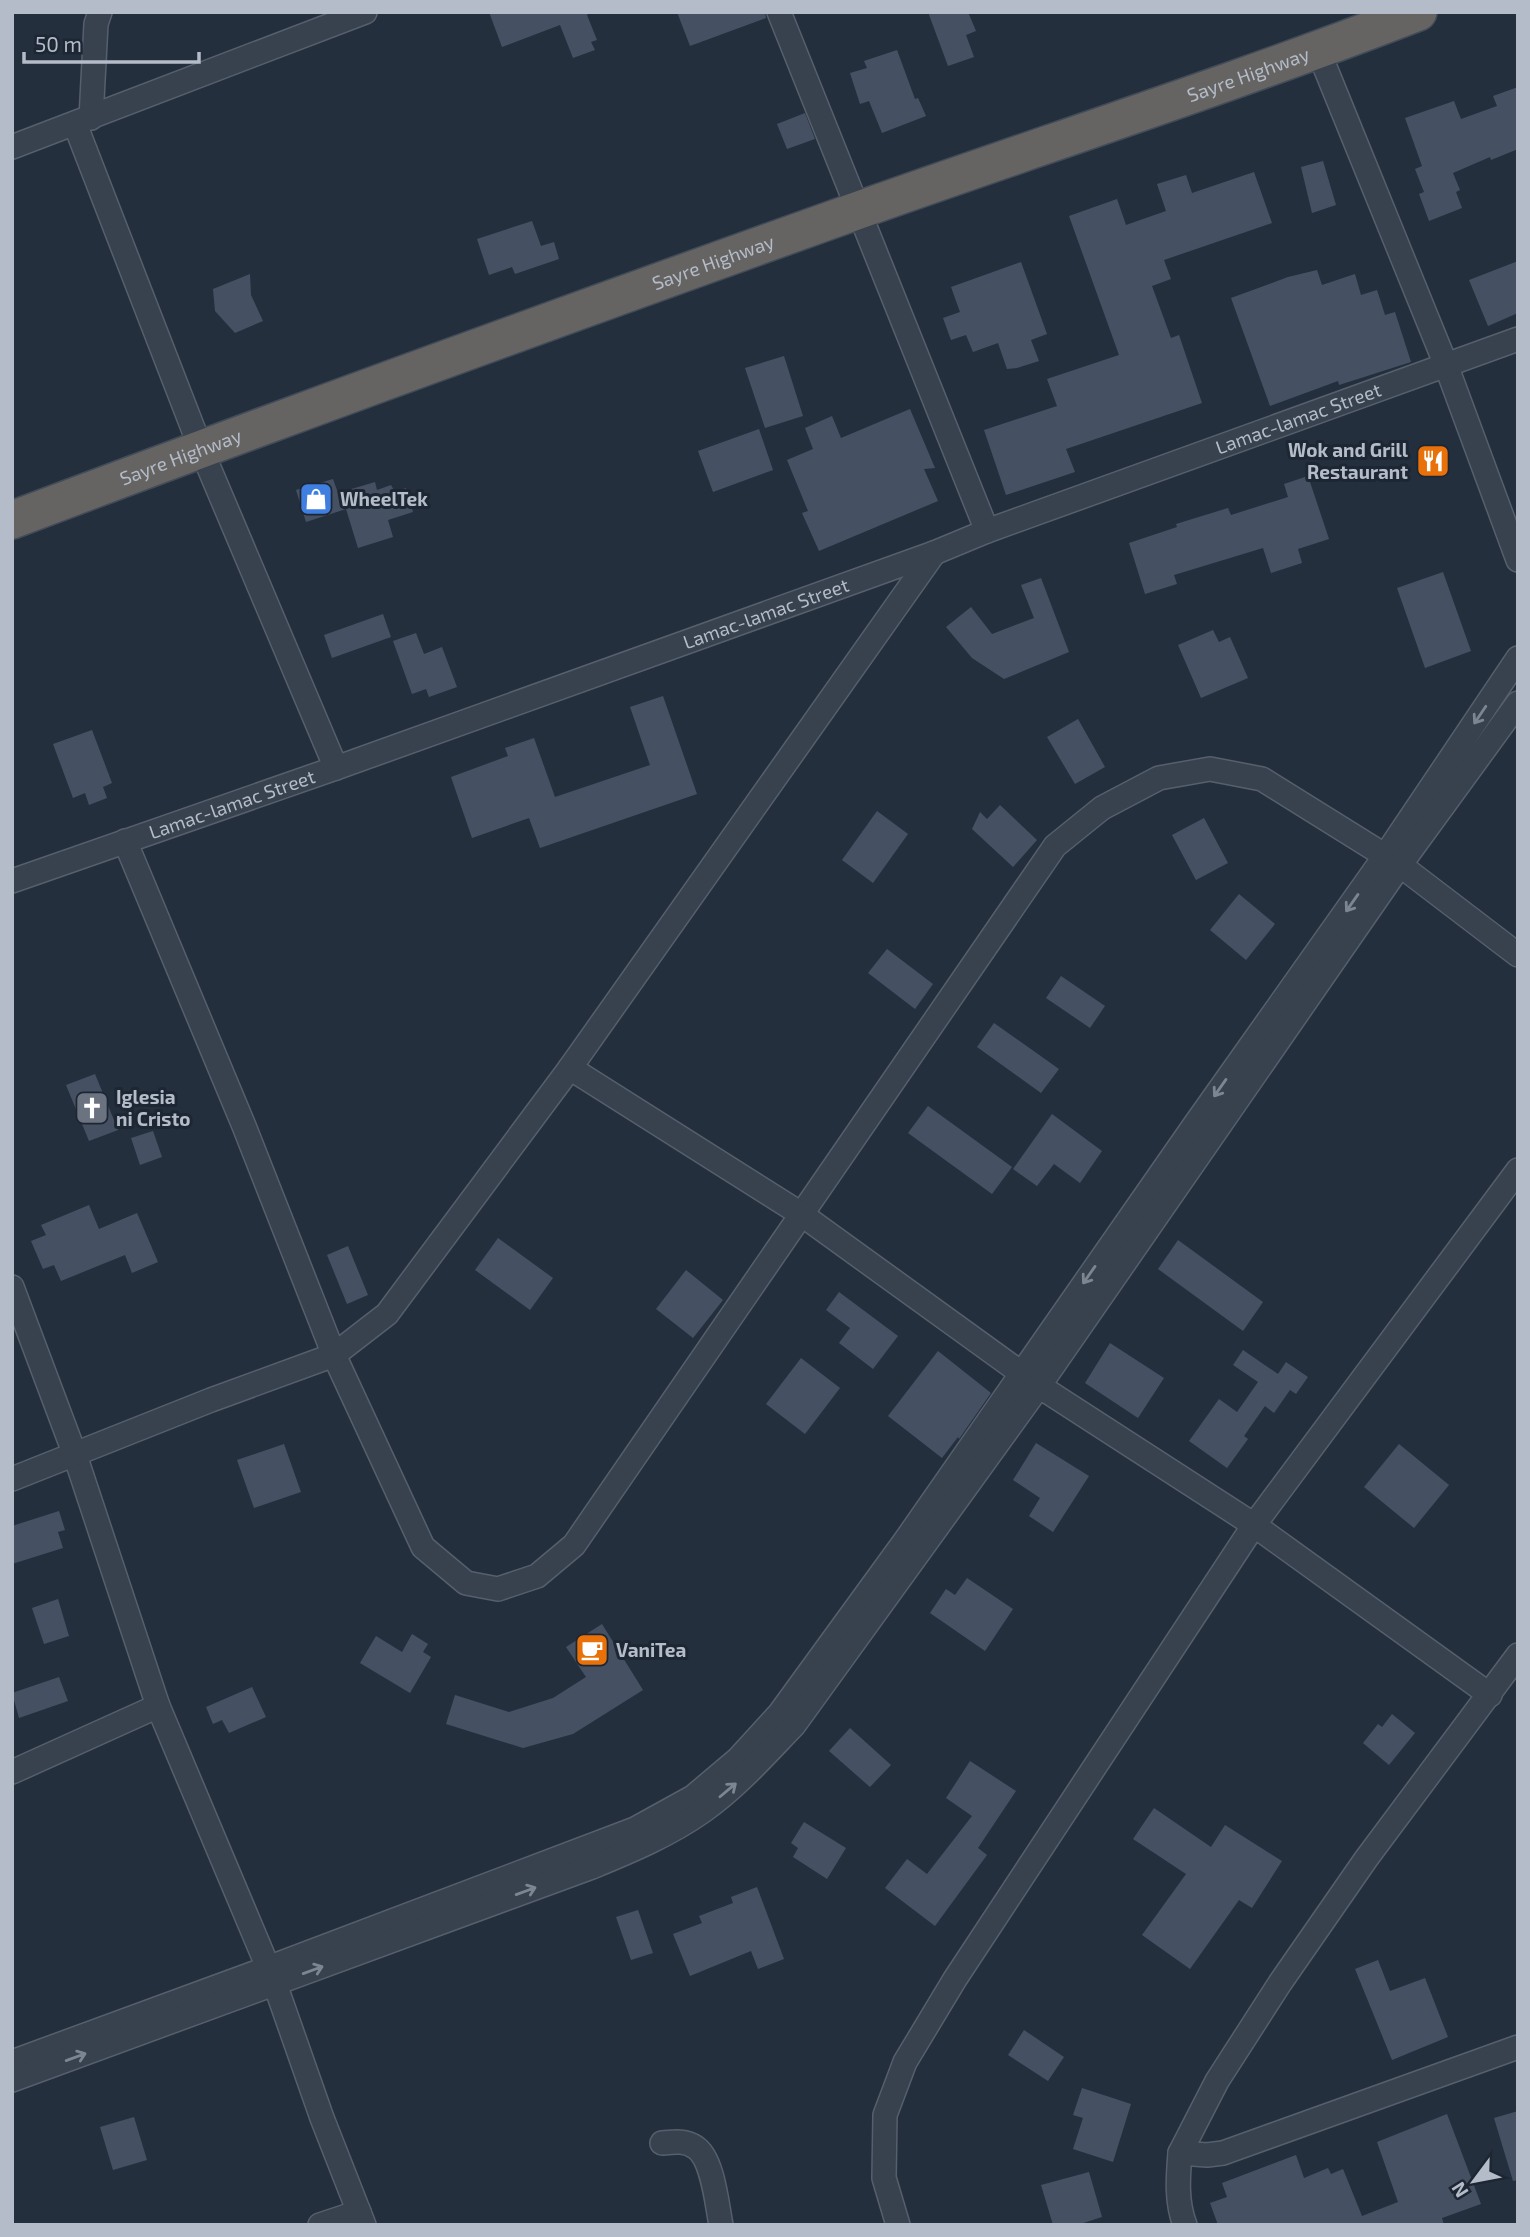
<svg xmlns="http://www.w3.org/2000/svg" width="1530" height="2237" font-family="'Exo 2',sans-serif">
<style>
.building{fill:#455162}
.lines{fill:none;stroke-linecap:round;stroke-linejoin:round}
.minor-casing{stroke:#565f6c;stroke-width:26}
.trunk-casing{stroke:#434c59;stroke-width:40}
.minor{stroke:#38414e;stroke-width:23}
.trunk{stroke:#656462;stroke-width:37}
.oneway{stroke:#7c8592}
.labels{text-anchor:middle;stroke-width:6;stroke-linejoin:round;paint-order:stroke}
.street-label{font-size:19px;fill:#b4bcc9;stroke:#1d2633}
.poi-label{font-size:19px;font-weight:bold;fill:#b4bcc9;stroke:#1d2633;text-anchor:start}
</style>
<rect width="100%" height="100%" fill="#242f3e"/>
<g class="building">
<path d="M489 12H590L587 15 597 40 591 42 595 50 573 58 560 25 502 47Z"/>
<path d="M677 12H765L766 18 690 46Z"/>
<path d="M928 12H968L976 31 966 35 974 57 948 66Z"/>
<path d="M897 50 915 99 918 98 926 116 882 133 869 101 860 104 850 73 867 68 864 61Z"/>
<path d="M1518 87V149L1491 160 1490 157 1453 173 1460 190 1456 192 1462 208 1429 221 1419 194 1424 192 1415 169 1422 166 1405 118 1454 101 1461 119 1497 106 1493 96Z"/>
<path d="M805 113 815 139 787 149 777 124Z"/>
<path d="M1323 161 1336 205 1312 213 1301 167Z"/>
<path d="M1254 172 1272 223 1164 260 1171 279 1152 286 1171 338 1179 335 1202 403 1066 449 1075 472 1006 495 984 430 1057 406 1047 379 1119 355 1069 216 1117 199 1126 225 1166 211 1157 184 1186 175 1192 193Z"/>
<path d="M532 221 541 246 554 242 559 259 515 274 512 267 489 275 477 239Z"/>
<path d="M1518 261V313L1488 326 1469 280Z"/>
<path d="M1021 262 1047 334 1031 340 1039 361 1017 368 1007 369 998 343 973 352 966 335 951 340 943 318 960 312 951 287Z"/>
<path d="M1317 270 1322 285 1355 274 1361 295 1377 290 1385 315 1395 312 1411 362 1339 385 1338 381 1270 406 1231 298 1288 277Z"/>
<path d="M250 274 251 295 263 321 235 333 215 311 213 289Z"/>
<path d="M784 356 803 416 765 428 745 368Z"/>
<path d="M910 409 935 468 924 469 938 501 819 551 802 513 808 511 787 460 813 449 805 428 832 416 841 438Z"/>
<path d="M759 429 773 470 713 492 698 451Z"/>
<path d="M1308 476 1329 539 1298 549 1302 563 1271 573 1263 548 1174 575 1177 584 1145 594 1129 543 1177 527 1176 524 1228 508 1231 515 1288 497 1284 484Z"/>
<path d="M333 479 338 493 375 482 377 490 391 485 395 492 406 488 413 512 388 520 393 537 358 548 346 509 306 522 296 490Z"/>
<path d="M1443 572 1471 651 1425 668 1397 588Z"/>
<path d="M1041 578 1069 652 1004 679 972 658 946 627 971 607 992 634 1034 618 1021 585Z"/>
<path d="M383 614 391 637 332 658 324 635Z"/>
<path d="M1213 630 1219 642 1230 637 1248 678 1201 698 1178 645Z"/>
<path d="M416 633 424 654 442 647 457 687 429 697 426 689 412 694 393 641Z"/>
<path d="M663 696 697 794 540 848 529 818 472 838 451 777 508 756 505 748 534 738 555 797 650 765 630 707Z"/>
<path d="M1078 719 1105 767 1075 784 1047 737Z"/>
<path d="M92 730 112 783 103 787 107 798 89 805 85 793 73 798 53 744Z"/>
<path d="M1000 805 1037 840 1013 867 972 829 980 812 987 819Z"/>
<path d="M877 811 908 834 873 883 842 860Z"/>
<path d="M1204 818 1228 863 1196 880 1172 835Z"/>
<path d="M1239 894 1275 924 1246 960 1210 930Z"/>
<path d="M887 949 933 984 915 1009 868 973Z"/>
<path d="M1061 976 1105 1006 1090 1028 1046 998Z"/>
<path d="M994 1023 1059 1069 1041 1093 977 1047Z"/>
<path d="M95 1074 118 1130 89 1141 66 1085Z"/>
<path d="M928 1106 1012 1167 992 1194 908 1133Z"/>
<path d="M1052 1114 1102 1151 1080 1183 1054 1164 1037 1186 1013 1169Z"/>
<path d="M153 1131 162 1157 140 1165 131 1138Z"/>
<path d="M89 1205 99 1229 137 1213 158 1262 132 1273 125 1255 61 1281 54 1265 43 1269 31 1241 46 1235 41 1225Z"/>
<path d="M498 1238 553 1278 530 1310 475 1270Z"/>
<path d="M1178 1240 1263 1302 1243 1331 1158 1269Z"/>
<path d="M348 1246 368 1295 347 1304 327 1255Z"/>
<path d="M686 1270 723 1300 693 1338 656 1309Z"/>
<path d="M839 1292 898 1336 873 1369 839 1343 850 1328 826 1310Z"/>
<path d="M1110 1343 1164 1378 1138 1418 1085 1383Z"/>
<path d="M1243 1350 1278 1374 1286 1362 1308 1377 1296 1394 1290 1390 1274 1413 1265 1406 1244 1436 1248 1439 1227 1468 1189 1441 1219 1399 1237 1412 1258 1382 1233 1365Z"/>
<path d="M938 1351 991 1393 959 1439 958 1437 942 1458 888 1416Z"/>
<path d="M801 1358 840 1388 805 1434 766 1404Z"/>
<path d="M1036 1443 1089 1476 1053 1532 1029 1516 1040 1498 1013 1480Z"/>
<path d="M284 1444 301 1492 254 1508 237 1460Z"/>
<path d="M1399 1444 1449 1485 1414 1528 1364 1487Z"/>
<path d="M59 1511 65 1530 58 1532 63 1548 12 1564V1526Z"/>
<path d="M967 1578 1013 1609 985 1651 930 1613 946 1589 955 1595Z"/>
<path d="M58 1599 69 1636 44 1644 32 1608Z"/>
<path d="M602 1624 643 1690 573 1734 523 1748 446 1724 455 1695 509 1712 553 1698 586 1677 566 1647Z"/>
<path d="M412 1634 428 1644 423 1652 431 1657 410 1693 360 1663 376 1636 402 1652Z"/>
<path d="M59 1677 68 1701 19 1718 12 1693Z"/>
<path d="M252 1687 266 1717 229 1733 222 1720 213 1724 206 1707Z"/>
<path d="M1392 1714 1415 1733 1389 1765 1363 1743 1378 1724 1382 1727Z"/>
<path d="M850 1728 891 1765 870 1787 829 1751Z"/>
<path d="M970 1761 1016 1791 978 1848 987 1855 935 1926 885 1888 907 1859 927 1874 972 1816 946 1798Z"/>
<path d="M1154 1808 1211 1847 1225 1825 1282 1861 1252 1908 1239 1900 1190 1969 1142 1935 1186 1874 1133 1839Z"/>
<path d="M804 1822 846 1848 827 1879 793 1857 798 1848 791 1843Z"/>
<path d="M757 1887 784 1959 758 1969 751 1951 690 1976 673 1934 702 1923 699 1916 733 1903 731 1897Z"/>
<path d="M638 1910 653 1953 631 1960 616 1917Z"/>
<path d="M1378 1960 1390 1991 1425 1978 1448 2037 1392 2060 1355 1969Z"/>
<path d="M1024 2030 1064 2057 1048 2081 1008 2055Z"/>
<path d="M1082 2088 1131 2104 1113 2162 1073 2149 1083 2118 1073 2115Z"/>
<path d="M1518 2111V2180L1513 2181 1494 2118Z"/>
<path d="M1447 2114 1481 2204 1442 2218 1444 2225H1218L1210 2203 1227 2197 1222 2183 1296 2155 1304 2178 1328 2168 1331 2174 1343 2169 1362 2216 1398 2202 1377 2142Z"/>
<path d="M134 2117 147 2160 113 2170 100 2127Z"/>
<path d="M1089 2172 1102 2217 1077 2225H1053L1041 2185Z"/>
</g>
<g class="lines">
<defs>
<g id="minor">
<path d="M779 12 987 531"/>
<path d="M1318 50 1446 365 1518 560"/>
<path d="M91 118 96 24 100 12"/>
<path d="M75 124 201 449 336 768"/>
<path d="M12 147 365 12"/>
<path d="M125 841 244 1126 334 1355 423 1547 466 1583 498 1589 537 1576 574 1545 1055 846 1102 808 1159 778 1210 769 1262 779 1400 865 1518 955"/>
<path id="s1" d="M12 881 336 768 934 553 987 531 1518 339"/>
<path d="M570 1068 801 1214 1039 1386 1254 1525 1490 1695"/>
<path d="M12 1287 75 1455 158 1706 275 1984 322 2118 364 2225"/>
<path d="M12 1479 211 1400 334 1355 387 1314 570 1068 934 553"/>
<path d="M1518 1655 1366 1859 1280 1983 1217 2081 1180 2153 1207 2155 1223 2153 1518 2047"/>
<path d="M12 1772 158 1706"/>
<path d="M12 2062 268 1968 635 1829 693 1797 738 1759 780 1713 905 1541 1196 1123 1385 856 1518 658"/>
<path d="M12 2080 592 1867C631 1851 669 1835 703 1811 737 1787 765 1755 794 1725L1039 1386 1400 865 1518 703"/>
<path d="M662 2143C673 2142 685 2140 695 2147 713 2158 717 2205 721 2225"/>
<path d="M1180 2153C1178 2177 1176 2202 1185 2225"/>
<path d="M320 2225 359 2212"/>
<path d="M898 2225 884 2178 885 2115 905 2062 955 1979 1254 1525 1518 1170"/>
</g>
<g id="trunk">
<path id="s2" d="M12 520C293 414 576 311 859 210 1045 144 1234 83 1418 12"/>
</g>
</defs>
<use href="#minor" class="minor-casing"/>
<use href="#trunk" class="trunk-casing"/>
<use href="#minor" class="minor"/>
<use href="#trunk" class="trunk"/>
</g>
<defs><path id="oneway-shaft" d="M-6 0H5M1.5-3L5.5 0L1.5 3" fill="none" stroke-width="1.6" stroke-linecap="round" stroke-linejoin="round" transform="scale(1.75)"/></defs>
<g class="oneway">
<use href="#oneway-shaft" transform="translate(1480 715) rotate(124)"/>
<use href="#oneway-shaft" transform="translate(1352 903) rotate(125)"/>
<use href="#oneway-shaft" transform="translate(1220 1088) rotate(125)"/>
<use href="#oneway-shaft" transform="translate(1089 1275) rotate(125)"/>
<use href="#oneway-shaft" transform="translate(728 1790) rotate(-40)"/>
<use href="#oneway-shaft" transform="translate(526 1891) rotate(-20)"/>
<use href="#oneway-shaft" transform="translate(313 1970) rotate(-20)"/>
<use href="#oneway-shaft" transform="translate(76 2057) rotate(-20)"/>
</g>
<defs>
<symbol id="restaurant-square" viewBox="-11 -11 22 22"><rect x="-9" y="-9" width="18" height="18" rx="4" fill="#e8710a" stroke="#1d2633"/><path d="M-5-6h1v4h1v-4h1v4h1v-4h1v5L-1.5 .5V6h-2V.5L-5-1ZM5-6V6H3V1.5H1.5Q1.5-4 5-6Z" fill="#fff"/></symbol>
<symbol id="shop-square" viewBox="-11 -11 22 22"><rect x="-9" y="-9" width="18" height="18" rx="4" fill="#3f7fe0" stroke="#1d2633"/><path d="M-5-2.5h2.3a2.7 3.5 0 0 1 5.4 0H5L5.5 6h-11ZM-1.5-2.5h3a1.5 2.3 0 0 0-3 0Z" fill="#fff"/></symbol>
<symbol id="church-square" viewBox="-11 -11 22 22"><rect x="-9" y="-9" width="18" height="18" rx="4" fill="#6b7280" stroke="#1d2633"/><path d="M-1.2-6h2.4v3.5h3.3v2.4h-3.3V6h-2.4V-.1h-3.3v-2.4h3.3Z" fill="#fff"/></symbol>
<symbol id="cafe-square" viewBox="-11 -11 22 22"><rect x="-9" y="-9" width="18" height="18" rx="4" fill="#e8710a" stroke="#1d2633"/><path d="M-5.5-4.5H6V0H3Q3 3.5 0 3.5H-2.5Q-5.5 3.5-5.5 0ZM3-3.2v2h1.7v-2ZM-6 4.5H4V6H-6Z" fill="#fff"/></symbol>
</defs>
<g fill-rule="evenodd">
<use href="#restaurant-square" x="1414" y="442" width="38" height="38"/>
<use href="#shop-square" x="297" y="480" width="38" height="38"/>
<use href="#church-square" x="73" y="1089" width="38" height="38"/>
<use href="#cafe-square" x="573" y="1631" width="38" height="38"/>
</g>
<g class="labels">
<g class="street-label">
<text dy="7" stroke="none"><textPath href="#s2" startOffset="1314">Sayre Highway</textPath></text>
<text dy="7" stroke="none"><textPath href="#s2" startOffset="747">Sayre Highway</textPath></text>
<text dy="7" stroke="none"><textPath href="#s1" startOffset="1367">Lamac-lamac Street</textPath></text>
<text dy="7" stroke="none"><textPath href="#s2" startOffset="180">Sayre Highway</textPath></text>
<text dy="7" stroke="none"><textPath href="#s1" startOffset="800">Lamac-lamac Street</textPath></text>
<text dy="7" stroke="none"><textPath href="#s1" startOffset="233">Lamac-lamac Street</textPath></text>
</g>
<g class="poi-label">
<text x="1408" y="457" text-anchor="end">Wok and Grill<tspan x="1408" dy="22">Restaurant</tspan></text>
<text x="340" y="506">WheelTek</text>
<text x="116" y="1104">Iglesia<tspan x="116" dy="22">ni Cristo</tspan></text>
<text x="616" y="1657">VaniTea</text>
</g>
</g>
<rect width="1530" height="2237" fill="none" stroke="#b4bcc9" stroke-width="28"/>
<g transform="translate(1474 2181) rotate(238)" stroke="#1d2633" stroke-width="5" paint-order="stroke">
<path d="M0-5L12 26L0 18L-12 26Z" fill="#b4bcc9"/>
<text y="-10" font-size="19" font-weight="bold" text-anchor="middle" fill="#b4bcc9">N</text>
</g>
<path d="M24 52v10h175v-10" fill="none" stroke="#b4bcc9" stroke-width="3.5"/>
<text x="35" y="52" font-size="21" fill="#b4bcc9" stroke="#1d2633" stroke-width="5" paint-order="stroke">50 m</text>
</svg>
